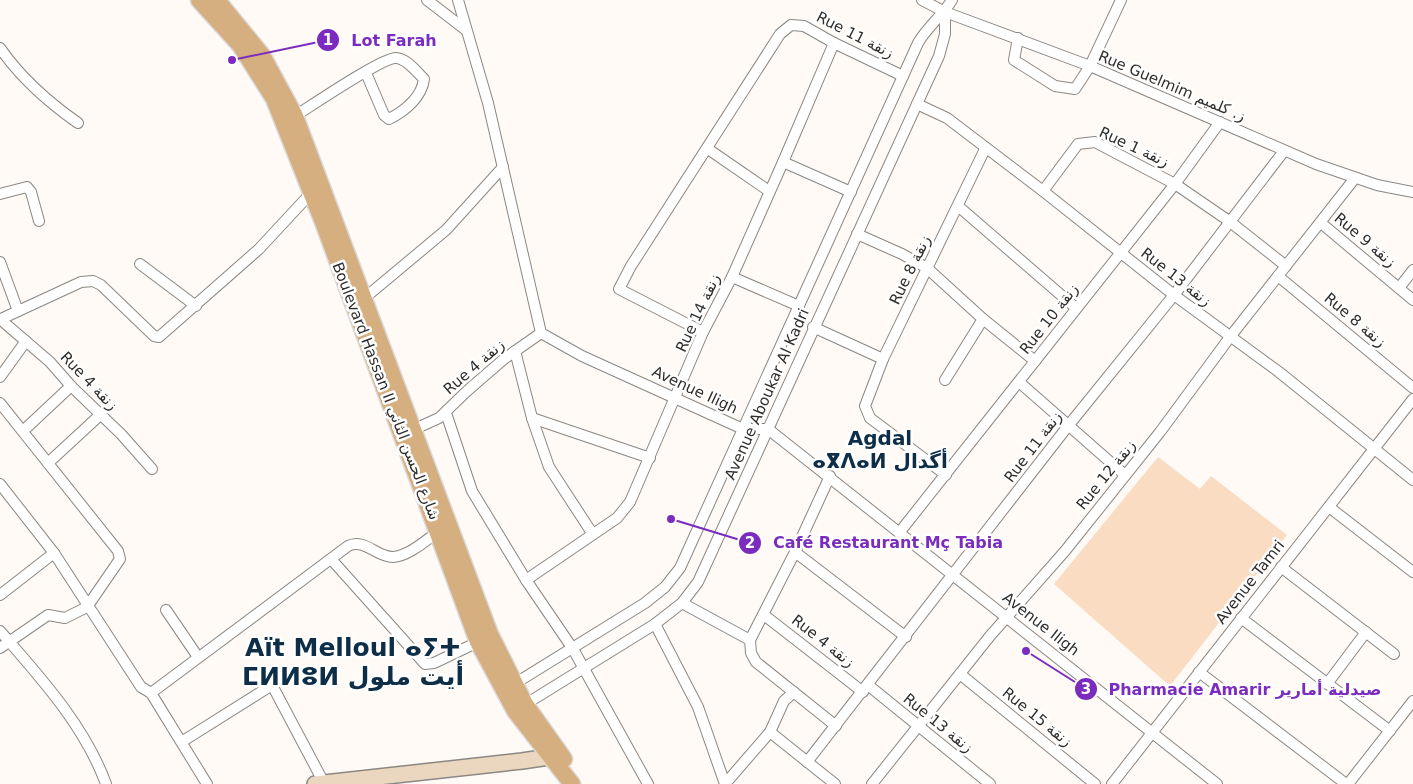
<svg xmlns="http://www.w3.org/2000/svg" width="1413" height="784" font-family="'DejaVu Sans',Vazirmatn,'Noto Sans Tifinagh',sans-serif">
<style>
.green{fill:#f9dcc1}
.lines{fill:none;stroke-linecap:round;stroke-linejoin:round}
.street-casing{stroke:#8b8783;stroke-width:12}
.secondary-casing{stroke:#8b8783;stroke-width:18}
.primary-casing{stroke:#dad9d9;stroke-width:19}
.street{stroke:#fff;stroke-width:10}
.secondary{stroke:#ebd7c0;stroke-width:15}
.primary{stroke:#d6af80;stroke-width:16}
.labels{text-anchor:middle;stroke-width:5;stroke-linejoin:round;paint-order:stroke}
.street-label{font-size:15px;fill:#302e2c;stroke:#fff}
.district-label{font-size:20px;font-weight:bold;fill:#0e2e48;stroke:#fff}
.town-label{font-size:25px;font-weight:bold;fill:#0e2e48;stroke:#fff}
.leader{fill:none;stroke:#7b2cbf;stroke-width:2}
.callout-dot{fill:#7b2cbf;stroke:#fff;stroke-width:2}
.mark-label{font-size:15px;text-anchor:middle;font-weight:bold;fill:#fff}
.callout-label{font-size:16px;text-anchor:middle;font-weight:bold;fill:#7b2cbf;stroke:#fff;stroke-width:5;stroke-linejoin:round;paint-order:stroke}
</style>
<rect width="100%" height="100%" fill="#fffaf6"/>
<path class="green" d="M1158 457 1200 489 1211 476 1287 535 1170 686 1054 584Z"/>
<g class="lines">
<defs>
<g id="street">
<path d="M427 0 466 30"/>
<path d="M458 0 488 103 541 333 582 356 743 429H768L1217 784"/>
<path d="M922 0 945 12 1090 66 1316 164 1377 185 1413 192"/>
<path d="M1018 38 1014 60 1055 86 1075 89 1090 66 1121 0"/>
<path d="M0 48C21 78 48 102 78 123"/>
<path d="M917 104 947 118 1043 191 1174 295 1279 372 1413 480"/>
<path d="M295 116C311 106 383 57 396 58 406 58 417 72 424 79 422 97 405 111 389 119L384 115 366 73"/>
<path d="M708 149 769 191"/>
<path d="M783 162 851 192"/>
<path d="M1043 191 1078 144 1095 142 1175 184 1229 221 1286 266"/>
<path d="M0 194 27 187 31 192 39 221"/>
<path d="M958 206 1076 308"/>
<path d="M1321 223 1413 300"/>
<path d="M857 234 902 254 927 268 983 319 1035 361"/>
<path d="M0 262 18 311"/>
<path d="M140 264 196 306"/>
<path d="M1278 276 1413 388"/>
<path d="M732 277 799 306"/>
<path d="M1399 288 1413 270"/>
<path d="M361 301 446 230 503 167"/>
<path d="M0 319 50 362 71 386 121 434 152 469"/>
<path d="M1 319 81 282 93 281 101 285 154 336 159 337 259 249 311 193"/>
<path d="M813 327 883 359"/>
<path d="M703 332 619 289 631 266 780 34 791 25 804 26 834 43 903 76"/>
<path d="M515 351 532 418 549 467 592 533"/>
<path d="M0 377 26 341"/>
<path d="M945 380 983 319"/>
<path d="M1019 382 1125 475"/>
<path d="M0 403 118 551 120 559 87 607 65 618 48 615 0 648"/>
<path d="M446 413 472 491 526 580 573 649 648 784"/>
<path d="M532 418 650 458"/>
<path d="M23 431 71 386"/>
<path d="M408 432 439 418 467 391 504 359 541 333"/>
<path d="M48 463 100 415"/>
<path d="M946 475 870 418 865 406 883 359 985 149"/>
<path d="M0 484 54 553 141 687 151 693 207 784"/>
<path d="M1329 507 1413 572"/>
<path d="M899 533 1175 184 1220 122"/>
<path d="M795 552 906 637"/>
<path d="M331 559 425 664 434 663 478 642"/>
<path d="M1281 567 1394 654"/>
<path d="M526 580 617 518 630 502 703 332 732 277 783 162 834 43"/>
<path d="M0 595 54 553"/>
<path d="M682 603 750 640 751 653 756 662 836 726"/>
<path d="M166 610 198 657"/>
<path d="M764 615 863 692"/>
<path d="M1241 618 1390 731"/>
<path d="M655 624 698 707 725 784 770 732"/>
<path d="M0 631C40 677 85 726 106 784"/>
<path d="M750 640 795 552 830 476"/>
<path d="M1199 672 1346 784"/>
<path d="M960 674 1095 784"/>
<path d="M1327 684 1366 632"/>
<path d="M868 685 990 784"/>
<path d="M511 686 645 603 665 587 680 568 918 43C927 27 942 16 952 0"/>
<path d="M794 692 784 701 770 732 835 784"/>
<path d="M151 693 348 546C365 538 376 557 393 557 409 556 426 540 439 531"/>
<path d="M521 707 655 624 682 603 698 582 939 56 945 34V12"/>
<path d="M183 741 272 685 324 783"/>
<path d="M807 762 1068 426 1174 295 1284 151"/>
<path d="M872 784 990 636 1065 551 1160 432 1230 337 1355 178"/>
<path d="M1112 784 1413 399"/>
<path d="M1348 784 1413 701"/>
</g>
<path id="secondary" d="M315 784 522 761 549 757 559 753"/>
<g id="primary">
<path d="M199 0 240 45 274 99 323 222 478 642 515 711 572 784"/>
<path d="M217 0 262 55 295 116 490 634 525 704 564 759"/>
</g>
</defs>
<use href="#street" class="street-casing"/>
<use href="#secondary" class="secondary-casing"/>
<use href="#primary" class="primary-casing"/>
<use href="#street" class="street"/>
<use href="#secondary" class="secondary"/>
<use href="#primary" class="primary"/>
</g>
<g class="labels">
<g class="street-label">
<text transform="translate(855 35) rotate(27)" y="5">Rue 11 زنقة</text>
<text transform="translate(1172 86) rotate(23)" y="5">Rue Guelmim ز. كلميم</text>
<text transform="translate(1134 147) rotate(25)" y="5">Rue 1 زنقة</text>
<text transform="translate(1365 240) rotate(40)" y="5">Rue 9 زنقة</text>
<text transform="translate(910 270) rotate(-64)" y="5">Rue 8 زنقة</text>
<text transform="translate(1176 277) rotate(38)" y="5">Rue 13 زنقة</text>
<text transform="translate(698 313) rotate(-65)" y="5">Rue 14 زنقة</text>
<text transform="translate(1049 319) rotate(-52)" y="5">Rue 10 زنقة</text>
<text transform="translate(1355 320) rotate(40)" y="5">Rue 8 زنقة</text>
<text transform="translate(474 367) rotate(-41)" y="5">Rue 4 زنقة</text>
<text transform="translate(89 381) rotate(46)" y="5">Rue 4 زنقة</text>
<text transform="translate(695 390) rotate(25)" y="5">Avenue Iligh</text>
<text transform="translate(386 391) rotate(69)" y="5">Boulevard Hassan II شارع الحسن الثاني</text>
<text transform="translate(767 394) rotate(-66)" y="5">Avenue Aboukar Al Kadri</text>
<text transform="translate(1033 447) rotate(-53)" y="5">Rue 11 زنقة</text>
<text transform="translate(1106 475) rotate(-51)" y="5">Rue 12 زنقة</text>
<text transform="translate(1250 582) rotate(-52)" y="5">Avenue Tamri</text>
<text transform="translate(1041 624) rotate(38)" y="5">Avenue Iligh</text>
<text transform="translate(823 641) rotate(38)" y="5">Rue 4 زنقة</text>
<text transform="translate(1037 717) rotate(39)" y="5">Rue 15 زنقة</text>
<text transform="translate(938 723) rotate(39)" y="5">Rue 13 زنقة</text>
</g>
<g class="district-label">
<text x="880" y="445">Agdal<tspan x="880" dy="23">ⴰⴳⴷⴰⵍ أگدال</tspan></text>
</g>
<g class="town-label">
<text x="353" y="656">Aït Melloul ⴰⵢⵜ<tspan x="353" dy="29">ⵎⵍⵍⵓⵍ أيت ملول</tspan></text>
</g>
</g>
<path class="leader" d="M232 60L328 40M671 519L750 543M1026 651L1086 689"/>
<g class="callout-dot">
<circle cx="232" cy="60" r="5"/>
<circle cx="671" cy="519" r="5"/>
<circle cx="1026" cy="651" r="5"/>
<circle cx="328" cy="40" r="12"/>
<circle cx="750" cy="543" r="12"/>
<circle cx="1086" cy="689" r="12"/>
</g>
<g class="mark-label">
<text x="328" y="45">1</text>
<text x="750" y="548">2</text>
<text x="1086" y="694">3</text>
</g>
<g class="callout-label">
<text x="394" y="46">Lot Farah</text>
<text x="888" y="548">Café Restaurant Mç Tabia</text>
<text x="1245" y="695">Pharmacie Amarir صيدلية أمارير</text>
</g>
</svg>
